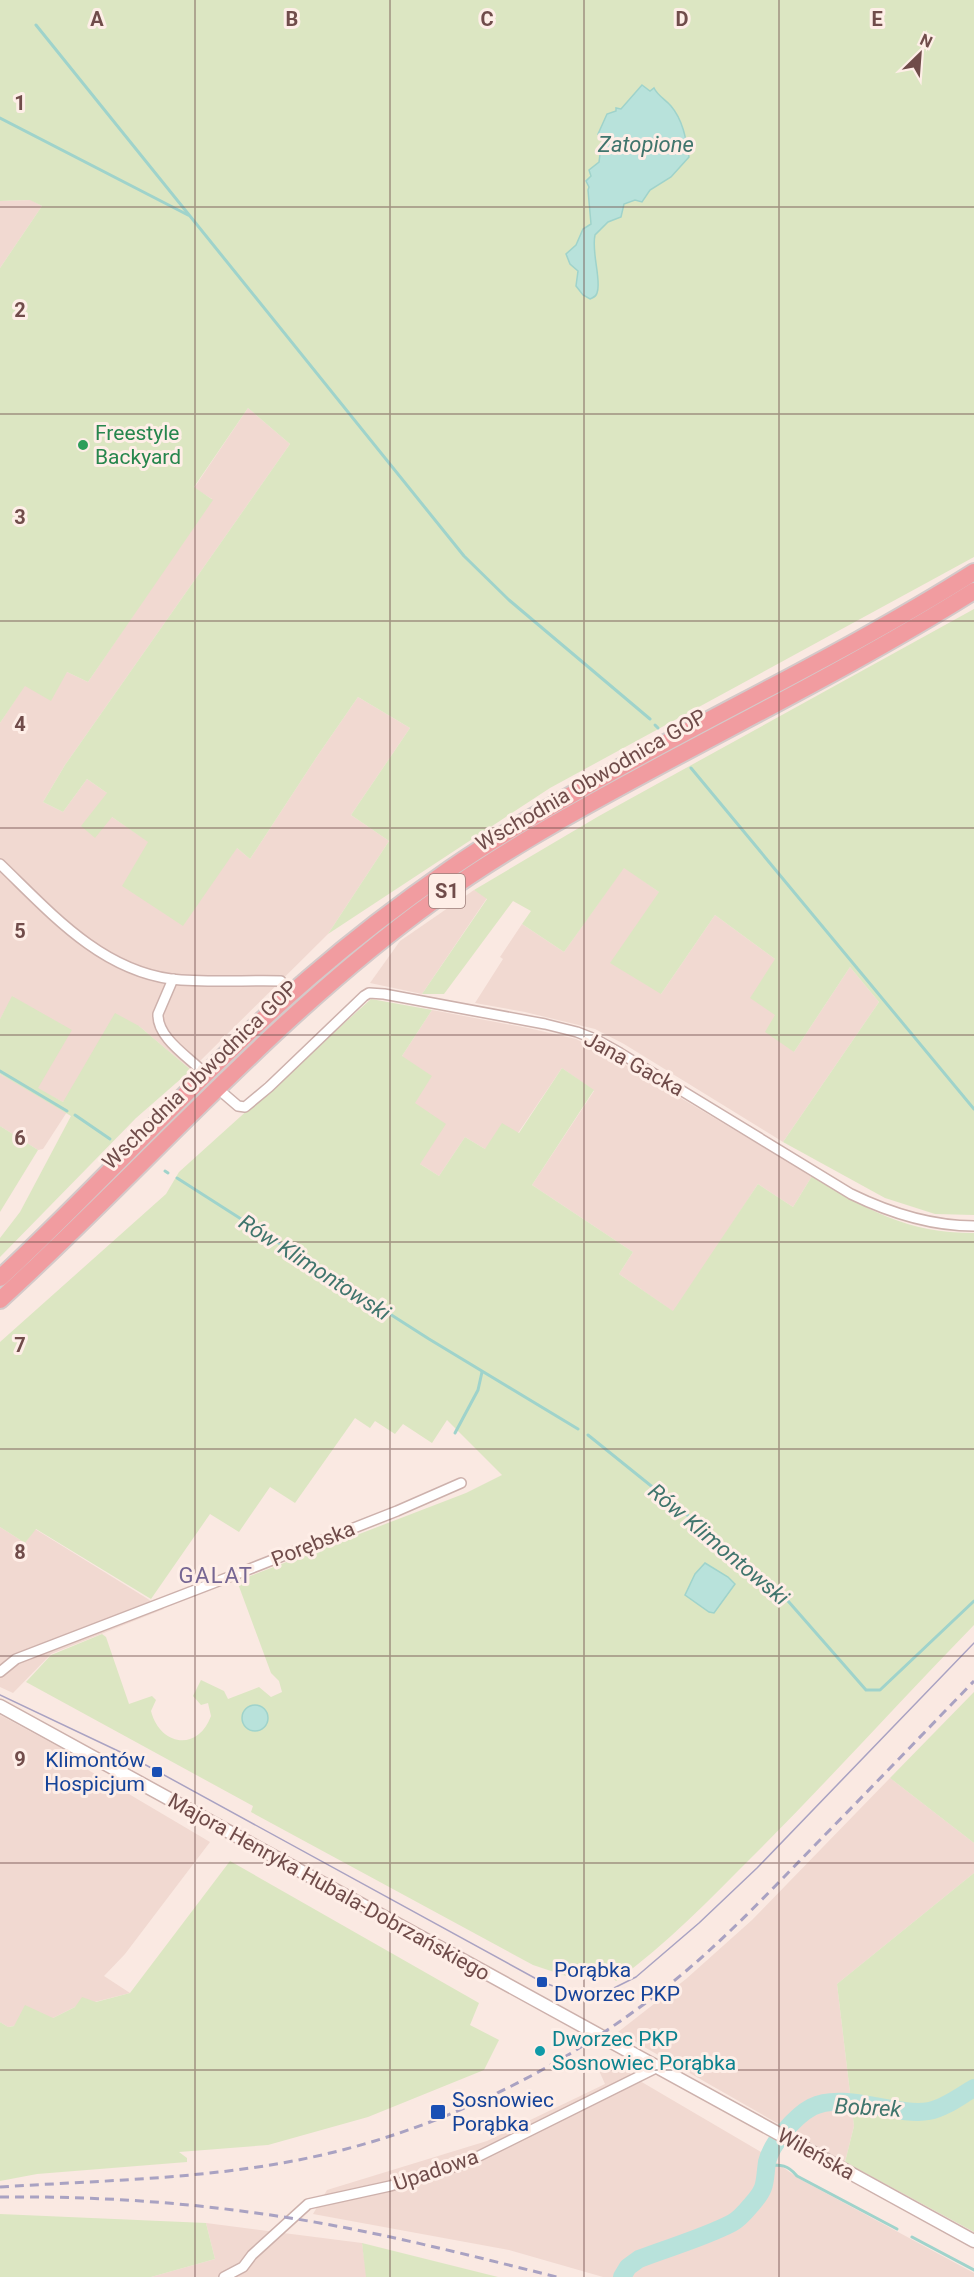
<svg xmlns="http://www.w3.org/2000/svg" width="974" height="2277" font-family="Roboto,sans-serif">
<style>
.residential{fill:#f1d9d1}
.green{fill:#dce6c2}
.water{fill:#b8e2db;stroke:#9fd3cb;stroke-width:1.5}
.lines{fill:none;stroke-linecap:round;stroke-linejoin:round}
.stream{stroke:#9fd3cb;stroke-width:3}
.river{stroke:#b8e2db;stroke-width:18}
.minor-casing{stroke:#cdb1ac;stroke-width:12}
.tertiary-casing{stroke:#cdb1ac;stroke-width:15}
.motorway-casing{stroke:#d4c9c9;stroke-width:20}
.minor{stroke:#fff;stroke-width:9}
.tertiary{stroke:#fff;stroke-width:12}
.motorway{stroke:#f19ca0;stroke-width:16}
.tram{stroke:#a9a2c2;stroke-width:1.5}
.rail{stroke:#a9a2c2;stroke-width:3;stroke-dasharray:9 6;stroke-linecap:butt}
.grid{fill:none;stroke:#704c4a;stroke-width:1.5;stroke-opacity:0.55}
.leisure-dot{fill:#2e9e5b;stroke:#feeee7;stroke-width:2}
.transit-dot{fill:#1a4fb4;stroke:#feeee7;stroke-width:2}
.culture-dot{fill:#0f9aa8;stroke:#feeee7;stroke-width:2}
.labels{text-anchor:middle;stroke-width:6;stroke-linejoin:round;paint-order:stroke}
.shield{fill:#feeee7;stroke:#9b7d79;stroke-width:1.5}
.shield-label{font-size:20px;font-weight:bold;fill:#704c4a}
.leisure-label{font-size:21px;fill:#27864d;stroke:#feeee7;text-anchor:start}
.street-label{font-size:21px;fill:#704c4a;stroke:#feeee7}
.transit-label{font-size:21px;fill:#164399;stroke:#feeee7;text-anchor:start}
.culture-label{font-size:21px;fill:#0d838f;stroke:#feeee7;text-anchor:start}
.water-label{font-size:22px;font-style:italic;fill:#40756d;stroke:#feeee7}
.neighbourhood-label{font-size:22px;letter-spacing:1.5px;fill:#766693;stroke:#feeee7}
.grid-label{font-size:20px;text-anchor:middle;font-weight:bold;fill:#704c4a;stroke:#feeee7;stroke-width:6;stroke-linejoin:round;paint-order:stroke}
</style>
<rect width="100%" height="100%" fill="#fae9e2"/>
<g class="residential">
<path d="M31 200 42 206 0 268V201Z"/>
<path d="M248 408 290 444 65 765 43 802 63 812 87 779 107 793 112 817 149 842 237 848 250 859 316 758 358 697 410 728 351 815 389 841 328 934 191 1070 139 1026 63 1102 38 1089 13 996 0 1019V723L25 685 67 672 88 682 212 499 194 488Z"/>
<path d="M624 867 659 892 661 994 715 915 775 959V1015L794 1052 850 967 879 1002 783 1142 624 1044 595 1029 525 1012 475 1003 503 959 500 957 522 924 564 952Z"/>
<path d="M474 890 487 898 422 994 370 983 400 941Z"/>
<path d="M432 1010 528 1028 576 1039 617 1060 812 1176 793 1207 758 1184 674 1312 619 1274 633 1252 532 1185 594 1091 562 1068 518 1133 485 1149 465 1137 439 1176 420 1164 415 1103 402 1056Z"/>
<path d="M0 1074 67 1112 43 1149 38 1150 0 1126Z"/>
<path d="M0 1527 25 1543 35 1529 164 1609 51 1654 13 1693 0 1687Z"/>
<path d="M0 1715 70 1753 78 1764 210 1842 125 1954 104 1976 130 1993 75 2007 53 2018 8 2027 0 2022Z"/>
<path d="M890 1778 974 1843V1873L837 1984 854 2126 845 2162 618 2032 686 1979 752 1920Z"/>
<path d="M610 2057 640 2081 766 2155 798 2178 974 2273V2277H603L509 2250 313 2214 327 2190 487 2141 605 2084 597 2066Z"/>
<path d="M206 2223 362 2243 367 2277H151L215 2259Z"/>
</g>
<g class="green">
<path d="M0 0H974V557L550 788 328 934 389 841 351 815 410 728 358 697 316 758 250 859 237 848 183 926 122 886 148 842 112 817 95 838 81 826 107 793 87 779 63 812 43 802 65 765 290 444 248 408 194 487 213 500 88 682 67 672 51 701 25 686 0 723V268L42 206 30 200 0 201Z"/>
<path d="M974 609V1215L935 1214 885 1198 783 1142 879 1002 850 967 794 1052 765 1032 775 1015 750 998 775 959 715 915 661 994 610 963 659 892 624 868 564 952 522 924 531 911 513 901 444 994H422L487 899 474 890 599 816Z"/>
<path d="M12 996 72 1030 38 1088 63 1102 115 1013 139 1026 191 1070 136 1118 0 1257V1238L20 1212 71 1116 0 1074V1019Z"/>
<path d="M371 999 432 1010 402 1056 432 1076 415 1103 446 1124 420 1164 439 1176 465 1137 485 1149 502 1123 519 1133 562 1068 594 1090 532 1185 633 1252 619 1274 673 1311 758 1184 793 1207 812 1176C867 1210 907 1233 974 1233V1625C900 1701 829 1780 754 1855 709 1900 667 1944 616 1981L610 1976 569 1977 533 1965 251 1812 253 1806 26 1682 51 1655 102 1634 106 1637 129 1704 152 1696 156 1700 151 1711C160 1746 198 1752 211 1716L208 1703 201 1705 193 1696 201 1680 224 1691 228 1699 259 1687 271 1697 282 1692 279 1681 271 1673 237 1581 466 1493 502 1475 447 1420 432 1443 403 1424 395 1434 375 1421 370 1428 355 1418 295 1503 270 1487 239 1532 210 1514 151 1599 36 1529 25 1543 0 1527V1342L166 1194 179 1172Z"/>
<path d="M0 1126 38 1150 0 1212Z"/>
<path d="M974 1692V1843L890 1778Z"/>
<path d="M230 1861 479 2003 470 2025 499 2040 484 2070 368 2117 268 2145 179 2152 187 2158V2162L37 2174 0 2181V2022L8 2027 14 2026 25 2005 53 2018 75 2007 82 1997 96 2002 130 1993Z"/>
<path d="M974 1873V2232L845 2162 854 2126 837 1984Z"/>
<path d="M0 2214 206 2223 215 2259 151 2277H0Z"/>
<path d="M362 2243 498 2277H366Z"/>
</g>
<g class="water">
<path d="M642 85 650 91 654 88C658 96 665 99 671 106 683 120 686 139 689 157L671 177 650 190 642 202 635 200 624 204 621 217 608 222 595 235C591 252 602 281 597 293 596 297 594 297 590 299L583 295 576 286 578 271 570 264 566 254 576 245 583 229 591 224 588 190 589 187 586 181 591 176 589 170 599 162 600 154 598 149 606 143 598 134 607 114 616 111V108L621 109Z"/>
<path d="M705 1563 728 1577 735 1584 714 1613 709 1612 685 1595 695 1574Z"/>
<circle cx="255" cy="1718" r="13"/>
</g>
<g class="lines">
<g class="stream">
<path d="M36 25 464 556 509 600 650 719"/>
<path d="M0 118 188 215"/>
<path d="M655 725 658 728"/>
<path d="M691 768 974 1109"/>
<path d="M0 1071 67 1111"/>
<path d="M75 1115 110 1139"/>
<path d="M165 1171 168 1173"/>
<path d="M177 1178 429 1339 578 1429"/>
<path d="M455 1433 478 1390 482 1372"/>
<path d="M588 1435 774 1585 866 1690H880L974 1601"/>
<path d="M767 2166C781 2164 788 2165 797 2176L897 2229"/>
<path d="M912 2237 974 2270"/>
</g>
<path class="river" d="M622 2277 628 2267 639 2259C670 2247 703 2238 732 2223 740 2219 747 2210 752 2204 767 2187 764 2183 767 2162 771 2144 795 2116 812 2107 844 2091 896 2117 929 2111 945 2108 960 2096 974 2088"/>
<defs>
<g id="minor">
<path d="M0 864C50 912 99 969 171 979 206 983 246 980 281 981"/>
<path d="M173 979 158 1014C157 1036 184 1054 199 1068"/>
<path d="M224 1094 238 1106 245 1107 269 1087 364 996 369 993 384 994 545 1024 577 1032 595 1039 620 1053 851 1194C890 1213 931 1226 974 1226"/>
<path d="M0 1672 16 1659 242 1572 397 1511 461 1483"/>
<path d="M224 2277 243 2267 252 2255 308 2204 390 2186 463 2164 658 2067"/>
</g>
<path id="tertiary" d="M0 1706 974 2241"/>
<g id="motorway">
<path d="M0 1278C106 1180 201 1071 310 977 355 938 401 903 450 869 493 839 539 813 585 787 714 714 849 651 974 572"/>
<path d="M0 1300C146 1167 274 1016 435 900 497 855 565 817 633 780 747 718 864 660 974 591"/>
</g>
</defs>
<use href="#minor" class="minor-casing"/>
<use href="#tertiary" class="tertiary-casing"/>
<use href="#motorway" class="motorway-casing"/>
<use href="#minor" class="minor"/>
<use href="#tertiary" class="tertiary"/>
<use href="#motorway" class="motorway"/>
<path class="tram" d="M0 1695 133 1758 542 1982 567 1991 592 1993 614 1988 636 1977 699 1923 757 1868 974 1643"/>
<g class="rail">
<path d="M0 2187C108 2180 220 2179 326 2154 458 2123 582 2058 686 1971 733 1931 775 1886 818 1842 870 1789 922 1735 974 1681"/>
<path d="M0 2197C93 2196 185 2202 277 2216 372 2230 464 2254 557 2277"/>
</g>
</g>
<path class="grid" d="M195 0V2277M390 0V2277M584 0V2277M779 0V2277M0 207H974M0 414H974M0 621H974M0 828H974M0 1035H974M0 1242H974M0 1449H974M0 1656H974M0 1863H974M0 2070H974"/>
<circle class="leisure-dot" cx="83" cy="445" r="6"/>
<g class="transit-dot">
<rect x="151" y="1766" width="12" height="12" rx="3"/>
<rect x="536" y="1976" width="12" height="12" rx="3"/>
<rect x="430" y="2104" width="16" height="16" rx="3"/>
</g>
<circle class="culture-dot" cx="540" cy="2051" r="6"/>
<g class="labels">
<rect class="shield" x="429" y="874" width="36" height="34" rx="4.5"/>
<g class="shield-label">
<text x="447" y="898">S1</text>
</g>
<g class="leisure-label">
<text x="95" y="440">Freestyle<tspan x="95" dy="24">Backyard</tspan></text>
</g>
<g class="street-label">
<text transform="translate(591 780) rotate(-30)" y="7">Wschodnia Obwodnica GOP</text>
<text transform="translate(634 1064) rotate(29)" y="7">Jana Gacka</text>
<text transform="translate(200 1075) rotate(-44)" y="7">Wschodnia Obwodnica GOP</text>
<text transform="translate(313 1544) rotate(-22)" y="7">Porębska</text>
<text transform="translate(329 1887) rotate(29)" y="7">Majora Henryka Hubala-Dobrzańskiego</text>
<text transform="translate(816 2154) rotate(29)" y="7">Wileńska</text>
<text transform="translate(436 2170) rotate(-19)" y="7">Upadowa</text>
</g>
<g class="transit-label">
<text x="145" y="1767" text-anchor="end">Klimontów<tspan x="145" dy="24">Hospicjum</tspan></text>
<text x="554" y="1977">Porąbka<tspan x="554" dy="24">Dworzec PKP</tspan></text>
<text x="452" y="2107">Sosnowiec<tspan x="452" dy="24">Porąbka</tspan></text>
</g>
<g class="culture-label">
<text x="552" y="2046">Dworzec PKP<tspan x="552" dy="24">Sosnowiec Porąbka</tspan></text>
</g>
<g class="water-label">
<text x="646" y="152">Zatopione</text>
<text transform="translate(315 1267) rotate(33)" y="8">Rów Klimontowski</text>
<text transform="translate(719 1544) rotate(40)" y="8">Rów Klimontowski</text>
<text transform="translate(868 2107) rotate(3)" y="8">Bobrek</text>
</g>
<g class="neighbourhood-label">
<text x="216" y="1583">GALAT</text>
</g>
</g>
<g class="grid-label">
<text x="97" y="26">A</text>
<text x="292" y="26">B</text>
<text x="487" y="26">C</text>
<text x="682" y="26">D</text>
<text x="877" y="26">E</text>
<text x="20" y="110">1</text>
<text x="20" y="317">2</text>
<text x="20" y="524">3</text>
<text x="20" y="731">4</text>
<text x="20" y="938">5</text>
<text x="20" y="1145">6</text>
<text x="20" y="1352">7</text>
<text x="20" y="1559">8</text>
<text x="20" y="1766">9</text>
</g>
<g transform="translate(920 54) rotate(25)" stroke="#feeee7" stroke-width="4.5" paint-order="stroke">
<path d="M0-4.5L10 22L0 15L-10 22Z" fill="#704c4a"/>
<text y="-9" font-size="16" font-weight="bold" text-anchor="middle" fill="#704c4a">N</text>
</g>
</svg>
